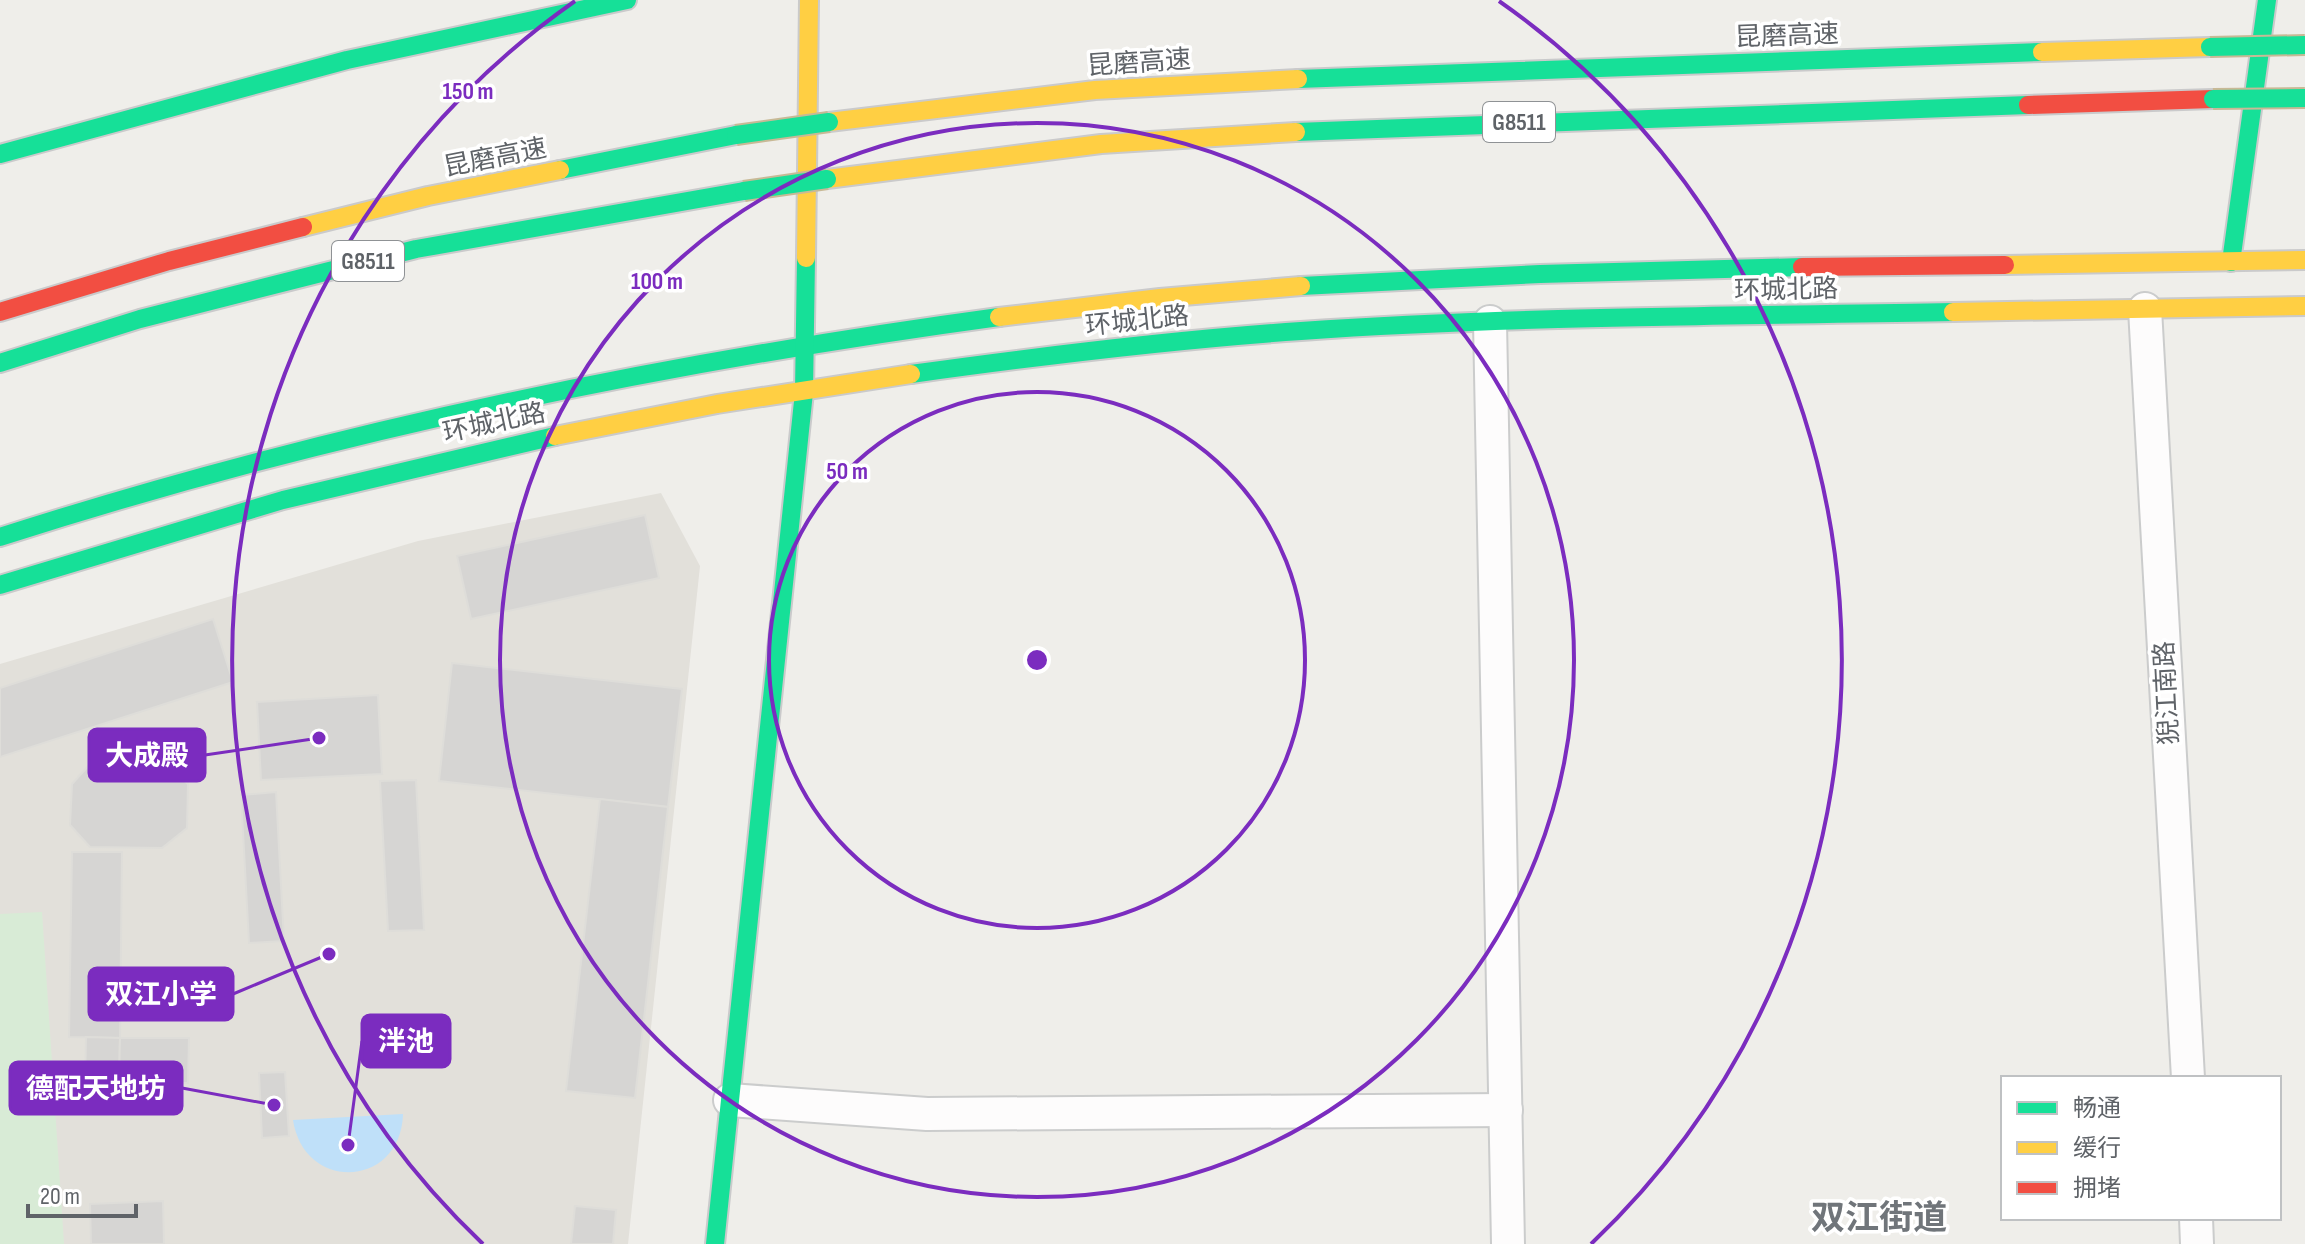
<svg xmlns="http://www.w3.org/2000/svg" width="2305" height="1244" font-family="'Sofia Sans Condensed','Noto Sans SC',sans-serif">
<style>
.education{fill:#e2e0da}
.green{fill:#d8ebd6}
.water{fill:#bfe0f9}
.building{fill:#d6d5d3;stroke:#deddd9;stroke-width:2}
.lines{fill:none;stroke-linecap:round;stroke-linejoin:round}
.street-casing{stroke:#cbcccc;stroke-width:36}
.fast-casing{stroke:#cacacb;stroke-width:22}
.slow-casing{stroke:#cacacb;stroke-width:22}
.jam-casing{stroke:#cacacb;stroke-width:22}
.street{stroke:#fdfcfc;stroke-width:32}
.fast{stroke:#16e098;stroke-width:18}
.slow{stroke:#ffcf43;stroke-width:18}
.jam{stroke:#f24e42;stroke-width:18}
.fast-bridge-casing{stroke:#c8b996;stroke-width:22;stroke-linecap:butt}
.fast-bridge{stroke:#16e098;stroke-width:18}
.ring{fill:none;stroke:#7b2cbf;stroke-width:4}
.labels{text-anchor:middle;stroke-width:7;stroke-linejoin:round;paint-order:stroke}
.shield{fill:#fff;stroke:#8f9295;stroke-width:2}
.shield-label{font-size:24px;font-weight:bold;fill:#5f6368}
.street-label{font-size:26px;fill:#5f6368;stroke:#fff}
.district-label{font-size:34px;font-weight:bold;fill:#70757a;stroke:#fff}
.centre{fill:#7b2cbf;stroke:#fff;stroke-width:4}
.ring-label{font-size:24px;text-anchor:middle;font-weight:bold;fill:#7b2cbf;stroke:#fff;stroke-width:7;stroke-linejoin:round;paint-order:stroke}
.leader{fill:none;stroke:#7b2cbf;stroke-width:3}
.callout-dot{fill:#7b2cbf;stroke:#fff;stroke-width:3}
.callout{fill:#7b2cbf;stroke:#7b2cbf;stroke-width:3}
.callout-label{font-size:28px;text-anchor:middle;font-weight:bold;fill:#fff}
</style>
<rect width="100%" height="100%" fill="#efeeea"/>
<path class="education" d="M661 493 700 566 628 1244H0V664L418 541Z"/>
<path class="green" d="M42 912 64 1244H0V914Z"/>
<path class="water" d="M403 1114C401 1188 304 1193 293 1120Z"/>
<g class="building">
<path d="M645 515 659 578 471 619 457 556Z"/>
<path d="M213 619 233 682 0 757V688Z"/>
<path d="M452 663 682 689 668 807 439 781Z"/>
<path d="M378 695 382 774 261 780 257 702Z"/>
<path d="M92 762 163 763 188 784 187 828 162 848 90 847 70 825 72 784Z"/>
<path d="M416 780 424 930 388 931 380 781Z"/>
<path d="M276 792 284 941 249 943 241 795Z"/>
<path d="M600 799 668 807 635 1098 566 1091Z"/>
<path d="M72 852H122L120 1038 69 1037Z"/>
<path d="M86 1037 120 1038 119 1082H85Z"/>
<path d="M120 1038H189L188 1083 119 1082Z"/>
<path d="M285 1072 289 1136 262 1138 259 1073Z"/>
<path d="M163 1201 164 1244H91L90 1204Z"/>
<path d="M575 1206 616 1210 613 1244H571Z"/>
</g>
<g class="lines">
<defs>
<g id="street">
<path d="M2145 309 2188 1078"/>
<path d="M1490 322 1508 1244"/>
<path d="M730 1100 927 1114 1506 1110"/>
<path d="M2196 1218 2197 1244"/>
</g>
<g id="fast">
<path d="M1298 79 2042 52"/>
<path d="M1296 132 2028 105"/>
<path d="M0 154 347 60 627 0"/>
<path d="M560 170 736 135"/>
<path d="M2231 262 2267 0"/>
<path d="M1301 286 1540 274 1802 267"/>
<path d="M0 363 140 319 416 249 744 191"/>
<path d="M911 374C1040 356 1170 340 1301 331 1518 316 1736 316 1953 312"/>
<path d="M0 537C326 432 660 363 999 317"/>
<path d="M0 585 283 500 555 436"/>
<path d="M715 1244 804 392 806 258"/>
</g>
<g id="slow">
<path d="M2042 52 2210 47"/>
<path d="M829 122 1095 90 1298 79"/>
<path d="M827 179 1101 144 1296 132"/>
<path d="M303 227 428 196 560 170"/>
<path d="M806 258 809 0"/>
<path d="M2005 265 2305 260"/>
<path d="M1953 312 2305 306"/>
<path d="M999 317 1160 298 1301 286"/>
<path d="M555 436 717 404 911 374"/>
</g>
<g id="jam">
<path d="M2028 105 2213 99"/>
<path d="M1802 267 2005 265"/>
<path d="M0 312 169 261 303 227"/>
</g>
</defs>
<use href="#street" class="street-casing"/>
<use href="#fast" class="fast-casing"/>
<use href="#slow" class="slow-casing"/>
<use href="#jam" class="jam-casing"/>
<use href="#street" class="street"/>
<use href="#fast" class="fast"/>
<use href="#slow" class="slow"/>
<use href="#jam" class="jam"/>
<defs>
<g id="fast-bridge">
<path d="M2210 47 2305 45"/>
<path d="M2213 99 2305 98"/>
<path d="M736 135 829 122"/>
<path d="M744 191 827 179"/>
</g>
</defs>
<use href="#fast-bridge" class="fast-bridge-casing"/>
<use href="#fast-bridge" class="fast-bridge"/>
</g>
<g class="ring">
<circle cx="1037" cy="660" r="268"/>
<circle cx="1037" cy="660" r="537"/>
<path d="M483 1244A805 805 0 0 1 575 1M1499 1A805 805 0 0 1 1591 1244"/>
</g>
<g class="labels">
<g class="shield">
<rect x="1483" y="102" width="72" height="40" rx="6"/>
<rect x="332" y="241" width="72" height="40" rx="6"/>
</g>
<g class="shield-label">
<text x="1519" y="130">G8511</text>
<text x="368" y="269">G8511</text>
</g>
<g class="street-label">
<text transform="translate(1787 35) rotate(-2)" y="9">昆磨高速</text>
<text transform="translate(1139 62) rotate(-4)" y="9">昆磨高速</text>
<text transform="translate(495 157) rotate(-11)" y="9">昆磨高速</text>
<text transform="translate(1786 289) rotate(-1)" y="9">环城北路</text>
<text transform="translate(1137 320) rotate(-6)" y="9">环城北路</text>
<text transform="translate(494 422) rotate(-12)" y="9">环城北路</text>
<text transform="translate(2166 693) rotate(-93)" y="9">猊江南路</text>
</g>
<g class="district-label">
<text x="1879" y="1229">双江街道</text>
</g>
</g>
<circle cx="1037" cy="660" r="12" class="centre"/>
<g class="ring-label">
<text x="468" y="99">150 m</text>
<text x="657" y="289">100 m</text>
<text x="847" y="479">50 m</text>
</g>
<path class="leader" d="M319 738L205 755M329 954L233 994M348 1145L362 1041M274 1105L182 1088"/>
<g class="callout-dot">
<circle cx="319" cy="738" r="8"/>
<circle cx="329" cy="954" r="8"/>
<circle cx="348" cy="1145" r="8"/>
<circle cx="274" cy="1105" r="8"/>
</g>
<g class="callout">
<rect x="89" y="729" width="116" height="52" rx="8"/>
<rect x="89" y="968" width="144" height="52" rx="8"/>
<rect x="362" y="1015" width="88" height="52" rx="8"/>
<rect x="10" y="1062" width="172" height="52" rx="8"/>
</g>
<g class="callout-label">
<text x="147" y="765">大成殿</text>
<text x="161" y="1004">双江小学</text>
<text x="406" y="1051">泮池</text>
<text x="96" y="1098">德配天地坊</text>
</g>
<rect x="2001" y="1076" width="280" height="144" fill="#ffffff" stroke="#bfc1c3" stroke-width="2"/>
<rect x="2017" y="1102" width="40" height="12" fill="#16e098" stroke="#bfc1c3" stroke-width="2"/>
<text x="2073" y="1116" font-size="24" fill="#5f6368">畅通</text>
<rect x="2017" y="1142" width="40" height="12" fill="#ffcf43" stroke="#bfc1c3" stroke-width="2"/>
<text x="2073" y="1156" font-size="24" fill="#5f6368">缓行</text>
<rect x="2017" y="1182" width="40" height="12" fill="#f24e42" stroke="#bfc1c3" stroke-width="2"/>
<text x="2073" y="1196" font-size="24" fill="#5f6368">拥堵</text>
<path d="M28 1204v12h108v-12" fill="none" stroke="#5f6368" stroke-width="4"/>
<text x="40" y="1204" font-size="24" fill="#5f6368" stroke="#ffffff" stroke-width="6" paint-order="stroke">20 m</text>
</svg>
